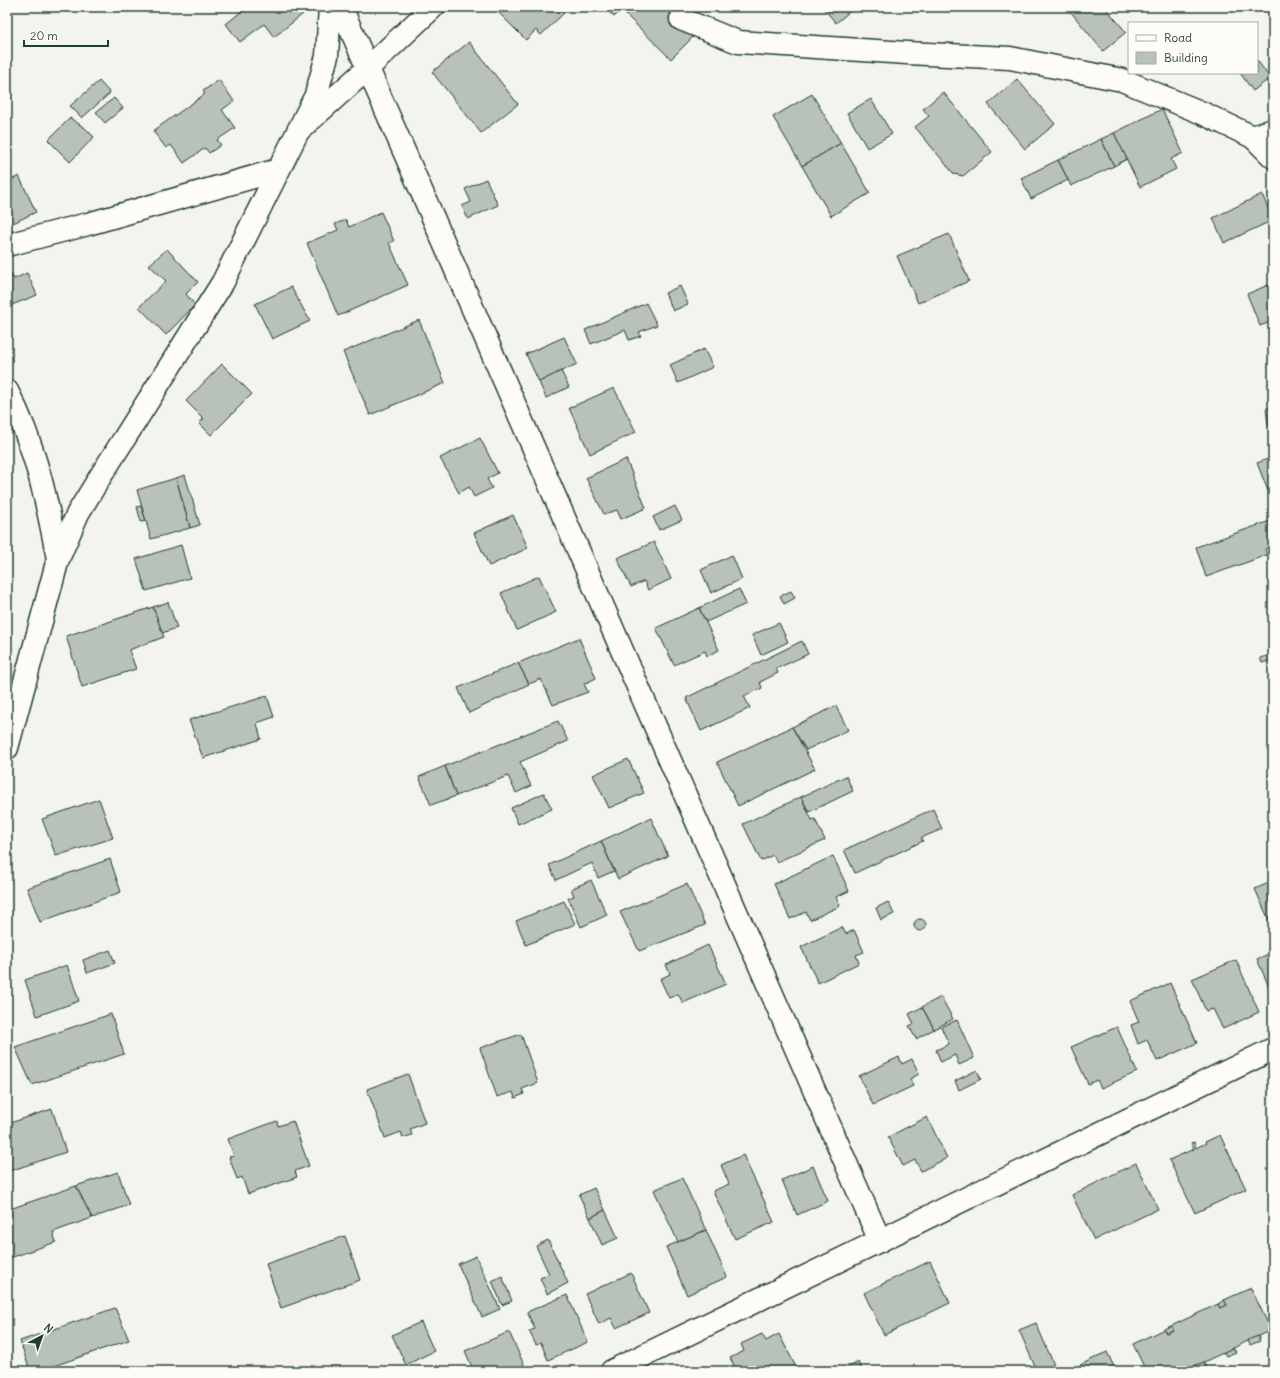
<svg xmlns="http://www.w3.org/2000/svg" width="1280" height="1378" font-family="Delius,sans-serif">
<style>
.building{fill:#b9c1bb;stroke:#1f3d34}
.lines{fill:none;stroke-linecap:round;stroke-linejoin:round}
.minor-casing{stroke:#1f3d34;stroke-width:25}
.tertiary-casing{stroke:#1f3d34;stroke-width:25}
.minor{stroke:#fdfcf7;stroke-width:22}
.tertiary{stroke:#fdfcf7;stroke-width:22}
</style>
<rect width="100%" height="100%" fill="#f4f4ef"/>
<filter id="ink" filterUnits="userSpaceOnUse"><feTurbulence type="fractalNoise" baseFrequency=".025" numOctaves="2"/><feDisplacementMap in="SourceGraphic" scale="8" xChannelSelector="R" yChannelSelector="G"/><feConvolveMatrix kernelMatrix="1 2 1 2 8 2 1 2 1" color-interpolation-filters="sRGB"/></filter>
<g filter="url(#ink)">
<g class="building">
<path d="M247 7H298L303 14 274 37 264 24 240 42 226 24Z"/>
<path d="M493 7H558L564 13 541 35 536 30 526 40Z"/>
<path d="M605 7H624L614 17Z"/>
<path d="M624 7H666L694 36 671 59 621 10Z"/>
<path d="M822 7H855L836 23Z"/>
<path d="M1075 7H1105L1126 32 1103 51 1070 11Z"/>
<path d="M469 42 518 104 481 133 432 72Z"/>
<path d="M1257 60 1270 78 1253 91 1240 73H1257Z"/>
<path d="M1017 79 1055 124 1025 149 988 104Z"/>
<path d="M219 80 234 101 222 110 235 128 217 140 221 145 209 153 205 148 184 163 171 145 166 148 153 131 205 94 203 91Z"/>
<path d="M99 81 110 93 82 118 70 106Z"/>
<path d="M943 92 992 152 963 176 954 174 915 127 929 116 923 109Z"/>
<path d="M812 94 841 143 802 166 773 117Z"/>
<path d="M114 98 123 108 105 123 96 112Z"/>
<path d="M871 99 892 134 867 148 847 113Z"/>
<path d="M1162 109 1183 153 1171 159 1176 169 1140 187 1114 133Z"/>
<path d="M70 118 85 128 94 137 70 162 48 140Z"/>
<path d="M1114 133 1127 159 1114 166 1101 139Z"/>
<path d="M1101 139 1114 166 1071 186 1058 160Z"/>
<path d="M841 143 870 193 831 216 802 166Z"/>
<path d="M1058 160 1068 180 1031 199 1021 178Z"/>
<path d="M19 176 36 212 7 226V182Z"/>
<path d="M486 179 498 205 468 219 462 206 471 202 465 189Z"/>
<path d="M1262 194 1273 220 1224 243 1213 218Z"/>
<path d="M381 212 394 241 389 243 408 285 338 316 307 243 338 230 335 224 346 220 349 227Z"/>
<path d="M949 234 969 281 918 303 897 256Z"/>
<path d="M167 249 198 282 186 294 195 305 166 335 139 307 166 281 149 265Z"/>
<path d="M7 266 14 279 27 273 37 295 7 307Z"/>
<path d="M1273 283V321L1260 326 1247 294Z"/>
<path d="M680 286 688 304 673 311 665 293Z"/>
<path d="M291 287 310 321 272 339 255 304Z"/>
<path d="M646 303 657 325 639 332 641 336 629 340 625 330 591 344 585 330Z"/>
<path d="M419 320 445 383 370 415 343 352Z"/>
<path d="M564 337 577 364 539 382 526 354Z"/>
<path d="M704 349 713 367 678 383 670 365Z"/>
<path d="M222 364 252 394 211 435 199 423 204 419 186 401Z"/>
<path d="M561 371 569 387 546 398 539 382Z"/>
<path d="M614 388 636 432 590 454 569 408Z"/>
<path d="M1273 406V436L1268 424 1266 409Z"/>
<path d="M480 438 498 473 487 479 492 488 474 497 469 487 459 493 440 458Z"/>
<path d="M1273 457V489L1268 491 1257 463Z"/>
<path d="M626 459 646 508 621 519 617 510 604 514 586 478Z"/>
<path d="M185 475 200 525 190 528 176 478Z"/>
<path d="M176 478 190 528 151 539 137 490Z"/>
<path d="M141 506 146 521 141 522 137 507Z"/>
<path d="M675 506 682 520 659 530 653 517Z"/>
<path d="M513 515 528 548 489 566 474 533Z"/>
<path d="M1273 520V546L1265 549 1267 555 1206 577 1196 547Z"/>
<path d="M654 542 671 579 648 590 644 581 631 587 617 558Z"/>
<path d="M181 545 190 578 146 591 136 559Z"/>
<path d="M732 555 742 579 711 593 701 570Z"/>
<path d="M539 576 556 612 517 630 501 593Z"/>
<path d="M739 589 746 604 706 622 699 608Z"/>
<path d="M791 591 795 598 784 604 780 596Z"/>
<path d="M1273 599V613L1270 600Z"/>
<path d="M168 602 177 628 162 633 153 607Z"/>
<path d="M153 607 164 637 129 650 136 669 82 687 66 636Z"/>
<path d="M699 608 719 650 707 656 705 651 674 665 656 628Z"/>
<path d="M779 623 788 642 761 655 752 635Z"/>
<path d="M579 638 596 678 584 684 588 692 553 705 541 679 529 684 518 663Z"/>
<path d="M802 641 808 654 776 669 778 673 760 682 762 688 744 696 750 708 701 731 686 698Z"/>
<path d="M1273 654V660L1262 663 1260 658Z"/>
<path d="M518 663 529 684 469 713 458 688Z"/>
<path d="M267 696 274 717 257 723 261 739 203 758 189 720Z"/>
<path d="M836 706 848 730 806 750 792 727Z"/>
<path d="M558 721 568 741 520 762 531 786 516 793 508 776 456 796 445 766Z"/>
<path d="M792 727 815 769 738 806 717 762Z"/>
<path d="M628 759 644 793 609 808 593 775Z"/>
<path d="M445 766 456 796 431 805 419 777Z"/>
<path d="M846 776 853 791 809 812 801 797Z"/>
<path d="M544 793 552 809 518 824 511 808Z"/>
<path d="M801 797 812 820 815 819 825 840 777 862 773 855 761 861 743 824Z"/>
<path d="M99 799 113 838 56 856 42 819Z"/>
<path d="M933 809 942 829 921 838 923 841 855 873 844 850Z"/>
<path d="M651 818 668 856 618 879 601 841Z"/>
<path d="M601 841 614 871 598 878 592 863 556 880 549 865Z"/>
<path d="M833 856 849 891 836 897 840 906 810 920 806 912 790 919 774 884Z"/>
<path d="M110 859 121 892 40 922 27 888Z"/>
<path d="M591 880 607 915 581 927 568 898 574 896 571 889Z"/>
<path d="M1273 881V929L1255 889Z"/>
<path d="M687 884 705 925 639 951 620 912Z"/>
<path d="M564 901 575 924 526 945 516 921Z"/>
<path d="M888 902 894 914 881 920 876 908Z"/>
<circle cx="920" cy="925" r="6"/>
<path d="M842 927 846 934 854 930 864 952 856 955 859 963 818 983 801 947Z"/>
<path d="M708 945 726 984 683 1003 678 994 669 998 660 979 670 974 666 965Z"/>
<path d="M110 950 115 963 87 973 83 960Z"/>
<path d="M1273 952V994H1272L1257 959Z"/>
<path d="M1236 960 1259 1012 1223 1029 1213 1009 1206 1011 1192 979Z"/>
<path d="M67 965 79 1001 37 1016 25 980Z"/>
<path d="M1170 983 1197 1043 1157 1061 1147 1040 1138 1044 1131 1025 1139 1022 1130 1001Z"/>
<path d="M941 997 953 1019 934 1029 922 1007Z"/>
<path d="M922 1007 934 1029 916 1039 909 1026 914 1024 909 1014Z"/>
<path d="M111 1014 124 1054 32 1085 15 1047Z"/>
<path d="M957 1020 974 1058 959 1065 955 1055 941 1062 936 1050 949 1044 941 1027Z"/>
<path d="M1117 1027 1137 1072 1101 1088 1097 1080 1088 1084 1071 1047Z"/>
<path d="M521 1034 538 1083 522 1089 524 1094 515 1098 513 1092 497 1097 480 1048Z"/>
<path d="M899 1057 902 1064 912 1059 919 1074 910 1079 913 1086 873 1105 859 1076Z"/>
<path d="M977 1070 981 1079 959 1090 955 1081Z"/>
<path d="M408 1074 425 1123 410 1129 412 1135 403 1138 401 1132 385 1138 367 1089Z"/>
<path d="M52 1109 66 1152 7 1172V1124Z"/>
<path d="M927 1117 947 1158 921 1171 915 1160 903 1166 888 1137Z"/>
<path d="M277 1121 278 1126 293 1121 309 1166 295 1171 297 1177 248 1194 242 1177 237 1179 229 1157 234 1156 228 1139Z"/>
<path d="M1220 1135 1246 1189 1195 1213 1169 1160 1194 1149 1191 1143 1194 1142 1196 1148 1206 1143 1205 1142Z"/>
<path d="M743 1155 774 1222 735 1239 713 1191 729 1184 721 1165Z"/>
<path d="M1136 1163 1158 1209 1094 1240 1072 1195Z"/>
<path d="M813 1166 828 1201 797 1215 782 1180Z"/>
<path d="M118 1172 129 1205 92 1218 76 1186Z"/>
<path d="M682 1178 706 1230 678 1242 654 1190Z"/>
<path d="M76 1186 92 1218 53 1232 56 1242 7 1259V1210Z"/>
<path d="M594 1188 605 1210 590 1218 579 1195Z"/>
<path d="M605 1210 618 1238 602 1245 590 1218Z"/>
<path d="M706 1230 727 1277 687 1295 666 1247Z"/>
<path d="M345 1236 360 1280 281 1308 266 1264Z"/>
<path d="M548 1240 568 1283 547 1294 540 1278 549 1274 536 1246Z"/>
<path d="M476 1256 500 1309 482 1317 458 1264Z"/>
<path d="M930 1261 950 1303 884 1335 864 1293Z"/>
<path d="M631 1273 649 1313 616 1328 611 1318 599 1324 585 1294Z"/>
<path d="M502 1276 512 1301 502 1305 492 1281Z"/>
<path d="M1251 1288 1271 1330 1185 1371H1146L1133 1344 1164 1329 1166 1333 1173 1330 1171 1326 1218 1304 1220 1308 1227 1305 1224 1300Z"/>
<path d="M567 1295 588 1342 548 1360 541 1343 536 1345 529 1331 535 1329 527 1312Z"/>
<path d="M1224 1300 1227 1305 1220 1308 1218 1304Z"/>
<path d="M115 1308 129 1340 39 1371H30L20 1341Z"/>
<path d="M421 1322 434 1351 406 1365 392 1335Z"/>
<path d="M1036 1323 1054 1365 1039 1371H1037L1019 1330Z"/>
<path d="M1171 1326 1173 1330 1166 1333 1164 1329Z"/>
<path d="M509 1332 527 1371H474L465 1351Z"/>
<path d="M762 1334 766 1341 779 1334 798 1371H737L730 1358 744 1351 741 1344Z"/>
<path d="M1258 1336 1260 1341 1250 1345 1248 1340Z"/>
<path d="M1233 1348 1236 1352 1226 1356 1224 1352Z"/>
<path d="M1107 1352 1116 1371H1068Z"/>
<path d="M858 1362 863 1371H842Z"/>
<path d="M1204 1362 1206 1367 1196 1371 1194 1366Z"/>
<path d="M436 1367 438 1371H428Z"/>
</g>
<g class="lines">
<defs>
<g id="minor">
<path d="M341 7 880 1241"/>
<path d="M681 19 738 42 907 53 1010 58 1122 80 1200 112 1253 137 1273 157"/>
<path d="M298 131 368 68 433 7"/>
<path d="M1253 137 1273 130"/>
<path d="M7 245 88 224 278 170"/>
<path d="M7 391C35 443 47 502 58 559"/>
<path d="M612 1371 1273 1049"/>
</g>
<path id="tertiary" d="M7 748 58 559 78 513 100 477 223 282 316 95 327 56 330 7"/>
</defs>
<use href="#minor" class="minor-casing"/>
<use href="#tertiary" class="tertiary-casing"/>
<use href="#minor" class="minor"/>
<use href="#tertiary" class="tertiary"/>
</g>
</g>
<rect width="1280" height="1378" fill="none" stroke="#fdfcf7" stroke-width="24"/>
<rect x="12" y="12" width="1256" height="1354" fill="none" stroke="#1f3d34" stroke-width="1.5" filter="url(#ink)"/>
<rect x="1128" y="22" width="130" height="52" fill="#fdfcf7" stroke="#a4b0a9"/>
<rect x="1136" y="35" width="20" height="6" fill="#fdfcf7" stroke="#a4b0a9"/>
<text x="1164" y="42" font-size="12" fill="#1f3d34">Road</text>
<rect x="1136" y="52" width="20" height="12" fill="#b9c1bb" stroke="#a4b0a9"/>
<text x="1164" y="62" font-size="12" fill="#1f3d34">Building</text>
<g transform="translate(42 1336) rotate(41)" stroke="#fdfcf7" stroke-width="3" paint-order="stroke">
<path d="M0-3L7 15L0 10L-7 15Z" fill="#1f3d34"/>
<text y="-6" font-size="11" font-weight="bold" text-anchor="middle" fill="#1f3d34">N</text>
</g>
<path d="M24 40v6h84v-6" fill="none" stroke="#1f3d34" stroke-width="2"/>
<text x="30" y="40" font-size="12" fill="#1f3d34" stroke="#fdfcf7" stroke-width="3" paint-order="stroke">20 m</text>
</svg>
